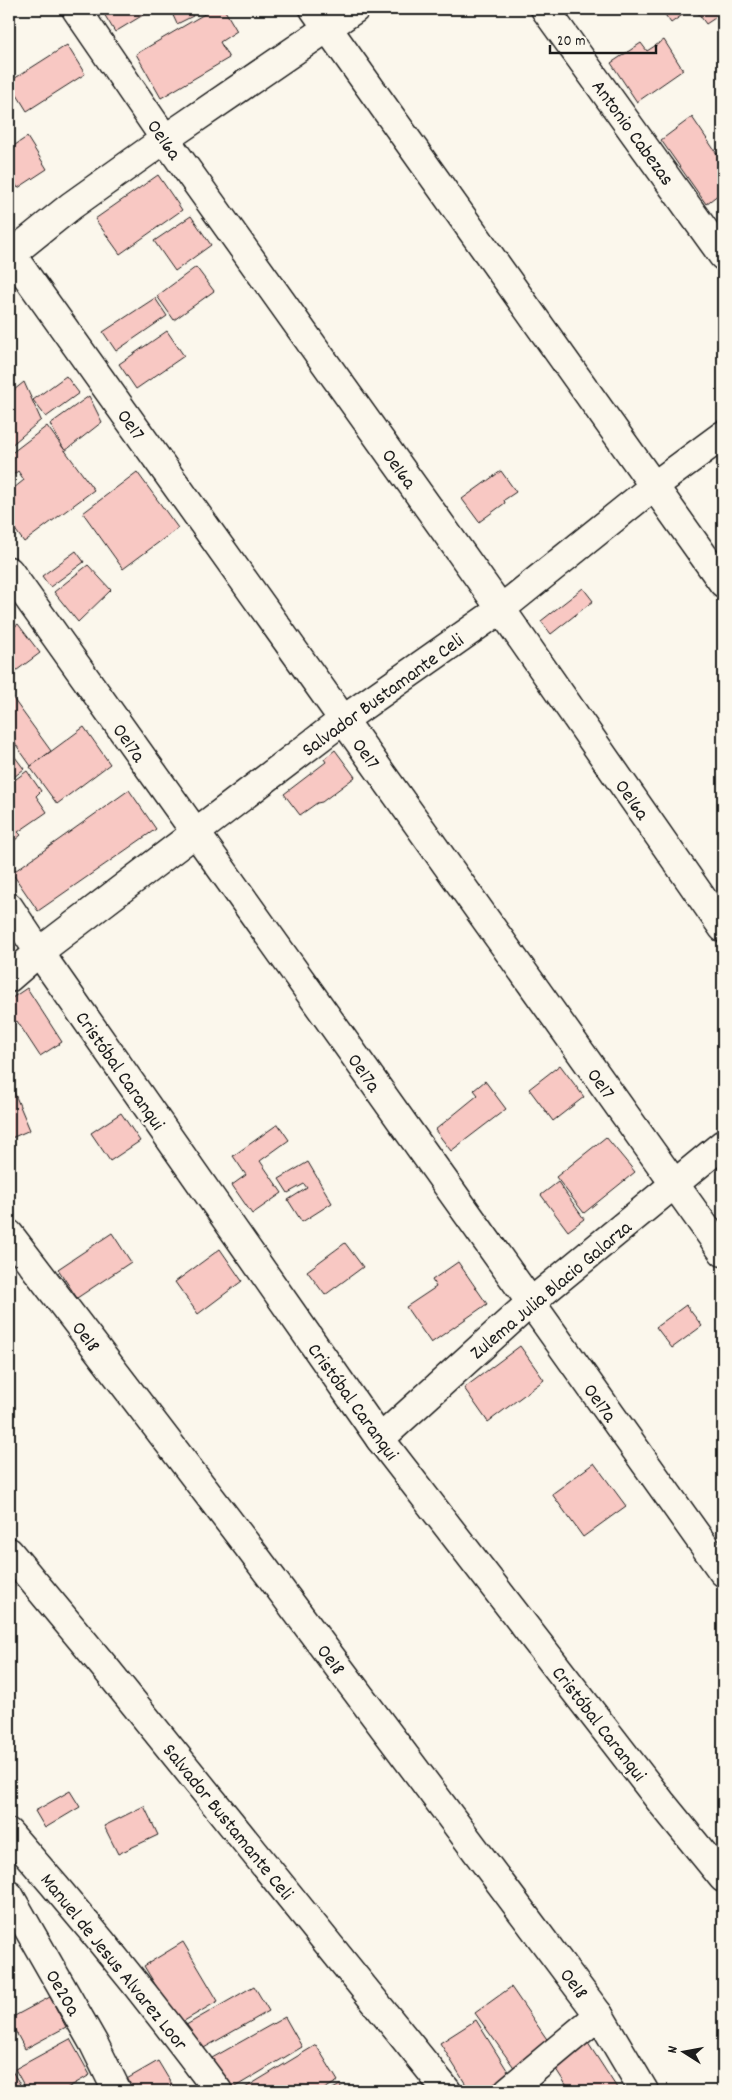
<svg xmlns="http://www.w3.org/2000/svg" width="732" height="2100" font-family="Dekko,sans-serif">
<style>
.building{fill:#f8c8c3;stroke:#1c1c1c}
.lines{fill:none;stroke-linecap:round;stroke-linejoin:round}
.minor-casing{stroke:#1c1c1c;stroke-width:31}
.minor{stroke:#fbf7ec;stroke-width:28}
.labels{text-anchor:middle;stroke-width:4.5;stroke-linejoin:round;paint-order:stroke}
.street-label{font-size:20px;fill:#1c1c1c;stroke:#fbf7ec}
</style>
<rect width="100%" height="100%" fill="#fbf7ec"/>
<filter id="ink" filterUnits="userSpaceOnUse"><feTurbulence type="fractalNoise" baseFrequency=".02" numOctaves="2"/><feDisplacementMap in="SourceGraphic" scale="10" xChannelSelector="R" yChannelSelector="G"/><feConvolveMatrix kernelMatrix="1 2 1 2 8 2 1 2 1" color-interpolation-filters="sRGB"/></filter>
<g filter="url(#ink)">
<g class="building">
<path d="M101 9H146L148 12 115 32Z"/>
<path d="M170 9H190L193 16 177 24Z"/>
<path d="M213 9H224L237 31 220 42 229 58 161 98 136 54Z"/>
<path d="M661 9H691L671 23Z"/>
<path d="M704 9H723V23L718 16 706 24 698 13Z"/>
<path d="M664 40 683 70 637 102 611 63 641 43 647 51Z"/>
<path d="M67 45 85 74 27 111 9 82Z"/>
<path d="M692 117 717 154 723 150V191L706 204 661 140Z"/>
<path d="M27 137 47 169 18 188 9 174V149Z"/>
<path d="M158 175 182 210 120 254 95 219Z"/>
<path d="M191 216 211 245 175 271 154 241Z"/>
<path d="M196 267 214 291 174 320 157 296Z"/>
<path d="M155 298 167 316 116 351 103 332Z"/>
<path d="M167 331 184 356 136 389 119 364Z"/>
<path d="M66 376 79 393 46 417 33 400Z"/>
<path d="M24 382 41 420 9 447V394Z"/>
<path d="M89 396 102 422 65 451 50 424Z"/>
<path d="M47 426 94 490 24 542 9 521V492L24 480 18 471 9 478V455Z"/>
<path d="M501 471 516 492 504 500 505 503 479 522 462 499Z"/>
<path d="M137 472 178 528 123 569 83 513Z"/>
<path d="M76 551 84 562 50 587 42 576Z"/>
<path d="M88 565 111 590 78 622 54 592Z"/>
<path d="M583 588 593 601 551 634 541 621Z"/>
<path d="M18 624 40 653 9 676V631Z"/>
<path d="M9 693 51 751 31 766 9 735Z"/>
<path d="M84 727 110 764 57 804 30 767Z"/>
<path d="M9 749 24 769 9 781Z"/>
<path d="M335 750 355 777 322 802 317 803 300 815 284 794 326 762 324 759Z"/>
<path d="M27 771 41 791 36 796 47 812 18 832 21 835 9 845V784Z"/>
<path d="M129 790 156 829 38 911 12 873Z"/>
<path d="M27 988 62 1042 40 1056 17 1021 9 1026V1000Z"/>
<path d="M560 1065 584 1097 553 1121 529 1089Z"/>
<path d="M9 1080 30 1130 9 1139Z"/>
<path d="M485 1081 506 1109 451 1151 435 1130 478 1095 474 1090Z"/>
<path d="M121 1113 140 1141 110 1161 91 1133Z"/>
<path d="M278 1124 289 1140 260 1161 282 1193 252 1214 232 1185 246 1175 233 1156Z"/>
<path d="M606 1137 635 1172 584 1213 556 1177Z"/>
<path d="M308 1162 332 1203 302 1222 288 1200 307 1188 304 1184 288 1193 279 1179Z"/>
<path d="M558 1182 584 1219 568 1231 541 1195Z"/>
<path d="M112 1233 131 1262 77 1298 58 1269Z"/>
<path d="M345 1243 363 1267 325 1295 307 1271Z"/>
<path d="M220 1249 242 1281 198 1314 175 1282Z"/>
<path d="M458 1262 487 1304 431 1343 406 1307 436 1287 432 1280Z"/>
<path d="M686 1305 702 1326 672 1348 656 1327Z"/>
<path d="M520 1346 544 1380 488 1422 464 1388Z"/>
<path d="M594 1463 626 1506 583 1537 552 1494Z"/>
<path d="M70 1791 80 1807 45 1828 35 1811Z"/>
<path d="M144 1806 158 1835 118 1854 104 1826Z"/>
<path d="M183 1942 218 2001 179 2024 144 1966Z"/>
<path d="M254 1986 269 2011 195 2053 181 2028Z"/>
<path d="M511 1987 553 2048 518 2073 475 2013Z"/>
<path d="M50 1997 66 2027 25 2049 9 2019Z"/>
<path d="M285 2017 302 2047 230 2090 212 2058Z"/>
<path d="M476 2020 512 2078 491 2091H470L440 2043Z"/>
<path d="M70 2039 90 2075 62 2091H27L15 2069Z"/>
<path d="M586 2040 619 2091H570L552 2063Z"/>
<path d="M316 2045 338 2081 321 2091H240Z"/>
<path d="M158 2061 176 2091H122L118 2084Z"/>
<path d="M9 2066 24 2091H9Z"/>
<path d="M340 2085 343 2091H329Z"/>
</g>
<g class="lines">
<defs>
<g id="minor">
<path d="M76 9 165 139 501 609 723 928"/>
<path d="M314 9 723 583"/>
<path d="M545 9 723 256"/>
<path d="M11 254 723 1252"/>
<path d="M9 256 71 206 165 139 355 9"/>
<path d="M9 571 723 1572"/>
<path d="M9 907 39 952 380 1439 661 1802 723 1878"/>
<path d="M9 978 39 952 343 720 501 609 654 486 723 435"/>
<path d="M9 1234 250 1549 599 2015 644 2091"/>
<path d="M380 1439 530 1303 723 1144"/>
<path d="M9 1552 107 1670 447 2091"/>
<path d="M9 1833C82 1916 152 2002 218 2091"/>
<path d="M9 1895 94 2044 117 2091"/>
<path d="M508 2091 599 2015"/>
</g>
</defs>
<use href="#minor" class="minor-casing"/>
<use href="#minor" class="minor"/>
</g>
</g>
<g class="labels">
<g class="street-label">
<text transform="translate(634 132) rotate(54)" y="7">Antonio Cabezas</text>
<text transform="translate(165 139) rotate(55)" y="7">Oe16a</text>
<text transform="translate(132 424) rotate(54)" y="7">Oe17</text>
<text transform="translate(400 468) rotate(54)" y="7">Oe16a</text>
<text transform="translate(382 694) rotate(-36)" y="7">Salvador Bustamante Celi</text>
<text transform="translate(130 742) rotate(55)" y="7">Oe17a</text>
<text transform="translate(367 753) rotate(54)" y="7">Oe17</text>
<text transform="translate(633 799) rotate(55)" y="7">Oe16a</text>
<text transform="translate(121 1070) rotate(55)" y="7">Cristóbal Caranqui</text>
<text transform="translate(365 1072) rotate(55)" y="7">Oe17a</text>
<text transform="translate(602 1083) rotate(54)" y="7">Oe17</text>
<text transform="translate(550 1289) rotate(-40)" y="7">Zulema Julia Blacio Galarza</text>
<text transform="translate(87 1336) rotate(53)" y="7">Oe18</text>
<text transform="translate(354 1401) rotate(54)" y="7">Cristóbal Caranqui</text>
<text transform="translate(601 1402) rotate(54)" y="7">Oe17a</text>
<text transform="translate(332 1659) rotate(53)" y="7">Oe18</text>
<text transform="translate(600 1723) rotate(52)" y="7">Cristóbal Caranqui</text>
<text transform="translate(229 1821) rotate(51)" y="7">Salvador Bustamante Celi</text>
<text transform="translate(115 1961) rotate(51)" y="7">Manuel de Jesus Alvarez Loor</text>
<text transform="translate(575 1983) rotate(53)" y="7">Oe18</text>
<text transform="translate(64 1992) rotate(60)" y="7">Oe20a</text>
</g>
</g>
<rect width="732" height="2100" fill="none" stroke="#fbf7ec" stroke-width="30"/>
<rect x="15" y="15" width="702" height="2070" fill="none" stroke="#1c1c1c" stroke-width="2" filter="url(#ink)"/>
<g transform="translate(684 2052) rotate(281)" stroke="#fbf7ec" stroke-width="4" paint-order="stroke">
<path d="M0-4L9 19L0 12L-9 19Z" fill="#1c1c1c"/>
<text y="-8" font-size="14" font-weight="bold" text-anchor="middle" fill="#1c1c1c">N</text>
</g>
<path d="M550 45v8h106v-8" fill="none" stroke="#1c1c1c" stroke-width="2.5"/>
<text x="557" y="45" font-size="15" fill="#1c1c1c" stroke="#fbf7ec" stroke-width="4" paint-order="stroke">20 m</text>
</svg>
